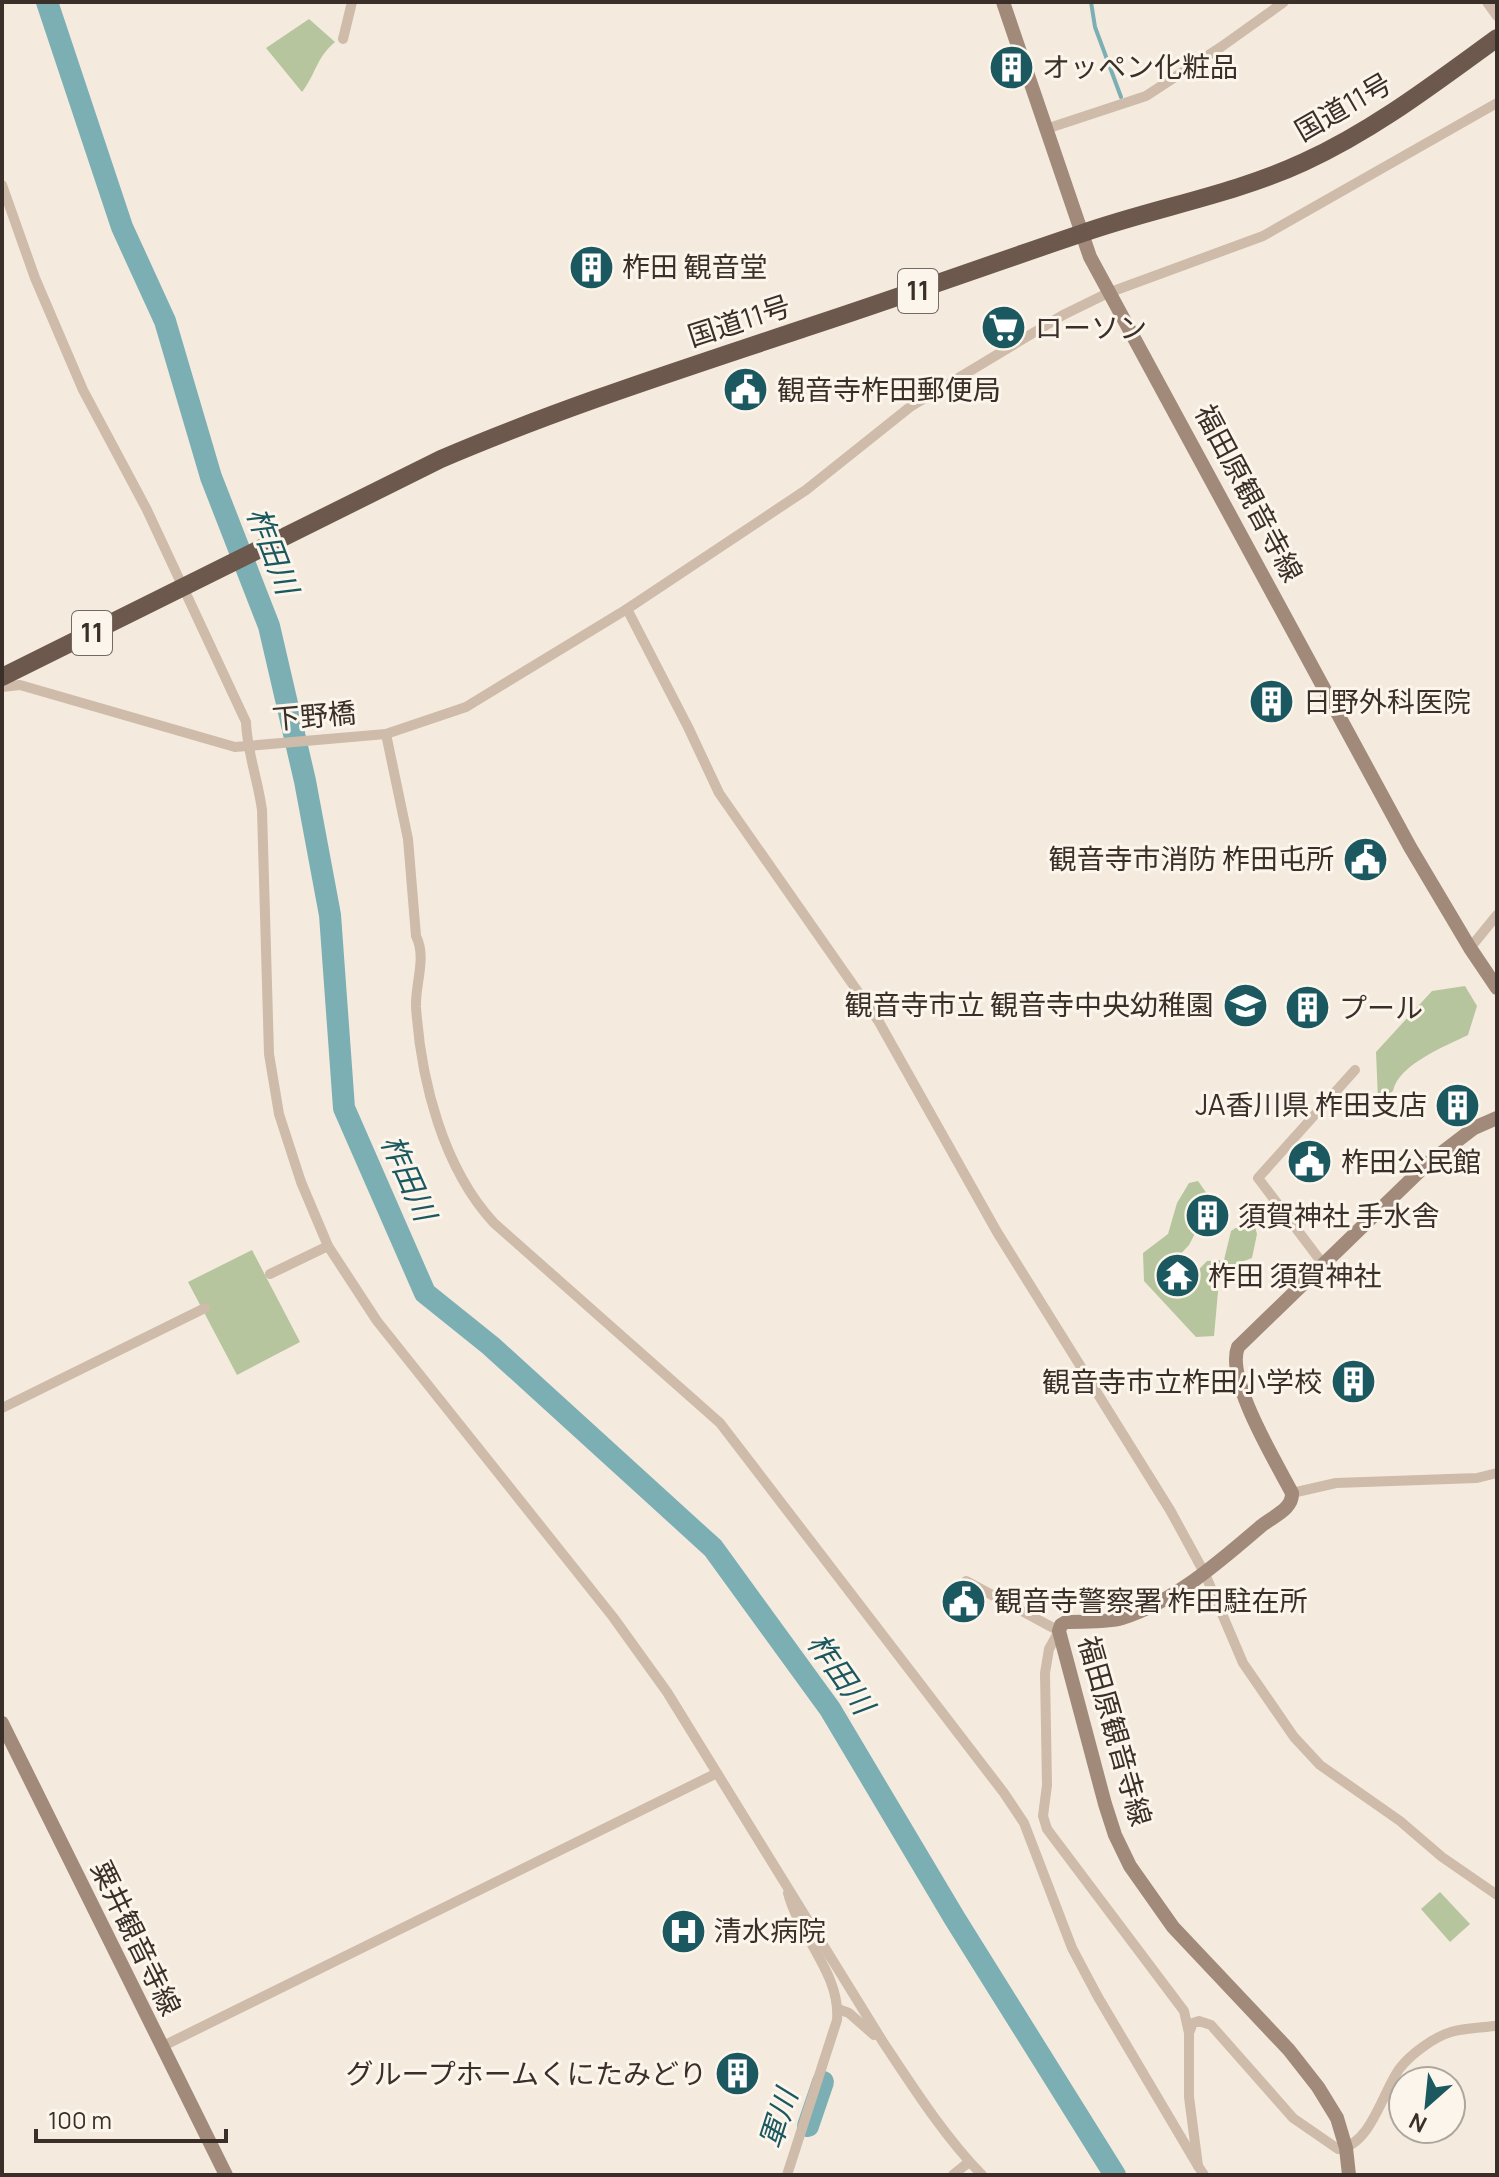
<svg xmlns="http://www.w3.org/2000/svg" width="1499" height="2177" font-family="Manrope,'Noto Sans JP',sans-serif">
<style>
.green{fill:#b6c59d}
.lines{fill:none;stroke-linecap:round;stroke-linejoin:round}
.stream{stroke:#7bafb4;stroke-width:4}
.river{stroke:#7bafb4;stroke-width:22}
.minor{stroke:#cebba9;stroke-width:10}
.secondary{stroke:#a28a7a;stroke-width:14}
.trunk{stroke:#6c584c;stroke-width:18}
.labels{text-anchor:middle;stroke-width:6;stroke-linejoin:round;paint-order:stroke}
.shield{fill:#fbf5eb;stroke:#746a63;stroke-width:2}
.shield-label{font-size:26px;font-weight:bold;fill:#3a2f29}
.poi-label{font-size:28px;fill:#3a2f29;stroke:#fbf5eb;text-anchor:start}
.street-label{font-size:28px;fill:#3a2f29;stroke:#fbf5eb}
.water-label{font-size:30px;font-style:italic;fill:#1b585f;stroke:#fbf5eb}
</style>
<rect width="100%" height="100%" fill="#f4ebde"/>
<g class="green">
<path d="M309 19 335 42C316 58 316 74 302 92L266 48Z"/>
<path d="M1465 986 1477 1006 1468 1035C1444 1047 1399 1064 1393 1091L1378 1100 1376 1052 1432 991Z"/>
<path d="M1198 1181 1212 1201 1189 1245 1173 1262 1172 1289 1184 1285 1207 1261 1224 1260 1231 1231 1252 1217 1257 1234 1252 1258 1220 1270 1214 1336 1196 1337 1144 1281 1143 1253 1168 1234 1177 1203 1189 1183Z"/>
<path d="M252 1250 300 1342 237 1375 188 1282Z"/>
<path d="M1440 1892 1470 1924 1450 1942 1421 1909Z"/>
</g>
<g class="lines">
<path class="stream" d="M1091 2 1095 27 1121 97"/>
<g class="river">
<path d="M47 2 122 227 165 321 211 477 269 626 305 781 330 915 344 1108 425 1293 491 1346 713 1548 830 1709 955 1919 1115 2175"/>
<path d="M808 2126 823 2082"/>
</g>
<g class="minor">
<path d="M1487 2 1497 16"/>
<path d="M343 39 352 2"/>
<path d="M1046 129 1146 96 1221 47 1284 2"/>
<path d="M2 185 35 278 83 390 146 508 246 722C247 752 258 780 262 810L269 1054 279 1114 301 1182 328 1246 377 1321 613 1617 667 1692 883 2042C913 2087 944 2136 982 2175"/>
<path d="M627 609 688 727 719 793 879 1022 997 1232 1170 1510 1205 1574 1243 1663 1294 1737 1320 1765 1400 1821 1442 1857 1497 1895"/>
<path d="M2 687 20 685 235 747 386 734 466 707 627 609 806 490 910 407 1063 315 1108 293 1263 236 1497 103"/>
<path d="M386 734 408 839 416 936C427 958 415 983 416 1007 421 1081 443 1168 494 1223L720 1423 1004 1793 1024 1823 1072 1948 1098 1997 1198 2166"/>
<path d="M1470 948 1497 915"/>
<path d="M1323 1264 1258 1178 1355 1070"/>
<path d="M270 1274 328 1246"/>
<path d="M2 1408 205 1308"/>
<path d="M1292 1493 1336 1483 1477 1478 1497 1473"/>
<path d="M966 1581 1059 1631 1049 1649 1045 1673 1047 1785 1043 1816 1047 1829 1184 2011 1189 2033V2097L1198 2166 1204 2175"/>
<path d="M838 2009 849 2013 874 2035"/>
<path d="M1189 2033 1193 2023 1199 2021 1211 2025 1293 2118 1338 2149C1371 2146 1383 2090 1400 2068 1411 2054 1434 2037 1451 2032 1465 2028 1480 2028 1494 2026"/>
<path d="M161 2047 715 1774"/>
<path d="M787 2175 837 2020C841 1974 799 1936 788 1893"/>
<path d="M953 2175 969 2162"/>
</g>
<g class="secondary">
<path d="M1003 2 1090 257 1410 847 1470 948 1497 988"/>
<path d="M2 1723 226 2175"/>
<path d="M1349 2175 1346 2148 1337 2118 1318 2087 1289 2050 1173 1927 1130 1866 1115 1835 1105 1804 1059 1631 1061 1625 1066 1622C1084 1621 1105 1623 1122 1618 1175 1601 1218 1563 1260 1527 1271 1517 1293 1510 1292 1493 1276 1462 1225 1379 1238 1347L1427 1164 1474 1128 1497 1118"/>
</g>
<path class="trunk" d="M2 677 441 459C560 408 683 369 805 328 897 298 988 265 1080 234 1153 208 1233 195 1304 162 1374 130 1435 83 1497 38"/>
</g>
<defs>
<symbol id="building-disc" viewBox="-11 -11 22 22"><circle r="9.5" fill="#1b585f" stroke="#fbf5eb"/><path d="M-4-6H4V6H1V3H-1V6H-4ZM-2.5-4.3h1.7v1.8h-1.7ZM.8-4.3h1.7v1.8H.8ZM-2.5-1h1.7V.8h-1.7ZM.8-1h1.7V.8H.8Z" fill="#fff"/></symbol>
<symbol id="supermarket-disc" viewBox="-11 -11 22 22"><circle r="9.5" fill="#1b585f" stroke="#fbf5eb"/><path d="M-6-5.5h2.5l.6 2H6L4.5 2H-2.5L-4.4-4H-6ZM-1.5 3.2a1.3 1.3 0 1 0 .1 0ZM3 3.2a1.3 1.3 0 1 0 .1 0Z" fill="#fff"/></symbol>
<symbol id="civic-disc" viewBox="-11 -11 22 22"><circle r="9.5" fill="#1b585f" stroke="#fbf5eb"/><path d="M-.6-6.5H3V-4.5H.6V-3L4-1V1h2V6H-6V1h2V-1L-.6-3ZM-1.2 2.5V6h2.4V2.5Z" fill="#fff"/></symbol>
<symbol id="school-disc" viewBox="-11 -11 22 22"><circle r="9.5" fill="#1b585f" stroke="#fbf5eb"/><path d="M0-5L7-2L0 1L-7-2ZM-4 1L0 2.5L4 1V4Q0 6-4 4Z" fill="#fff"/></symbol>
<symbol id="temple-disc" viewBox="-11 -11 22 22"><circle r="9.5" fill="#1b585f" stroke="#fbf5eb"/><path d="M0-6L5-2H3V0L6.5 2.5H4V6H1.5V3h-3V6H-4V2.5H-6.5L-3 0V-2H-5Z" fill="#fff"/></symbol>
<symbol id="hospital-disc" viewBox="-11 -11 22 22"><circle r="9.5" fill="#1b585f" stroke="#fbf5eb"/><path d="M-5-5h3v3.5h4V-5h3V5h-3V1.5h-4V5h-3Z" fill="#fff"/></symbol>
</defs>
<g fill-rule="evenodd">
<use href="#building-disc" x="986" y="42" width="51" height="51"/>
<use href="#building-disc" x="566" y="242" width="51" height="51"/>
<use href="#supermarket-disc" x="978" y="302" width="51" height="51"/>
<use href="#civic-disc" x="720" y="364" width="51" height="51"/>
<use href="#building-disc" x="1246" y="676" width="51" height="51"/>
<use href="#civic-disc" x="1340" y="834" width="51" height="51"/>
<use href="#school-disc" x="1220" y="980" width="51" height="51"/>
<use href="#building-disc" x="1282" y="982" width="51" height="51"/>
<use href="#building-disc" x="1432" y="1080" width="51" height="51"/>
<use href="#civic-disc" x="1284" y="1136" width="51" height="51"/>
<use href="#building-disc" x="1182" y="1190" width="51" height="51"/>
<use href="#temple-disc" x="1152" y="1250" width="51" height="51"/>
<use href="#building-disc" x="1328" y="1356" width="51" height="51"/>
<use href="#civic-disc" x="938" y="1576" width="51" height="51"/>
<use href="#hospital-disc" x="658" y="1906" width="51" height="51"/>
<use href="#building-disc" x="712" y="2048" width="51" height="51"/>
</g>
<g class="labels">
<g class="shield">
<rect x="898" y="269" width="40" height="44" rx="6"/>
<rect x="72" y="611" width="40" height="44" rx="6"/>
</g>
<g class="shield-label">
<text x="918" y="300">11</text>
<text x="92" y="642">11</text>
</g>
<g class="poi-label">
<text x="1042" y="77">オッペン化粧品</text>
<text x="622" y="277">柞田 観音堂</text>
<text x="1035" y="338">ローソン</text>
<text x="777" y="400">観音寺柞田郵便局</text>
<text x="1303" y="712">日野外科医院</text>
<text x="1334" y="869" text-anchor="end">観音寺市消防 柞田屯所</text>
<text x="1214" y="1015" text-anchor="end">観音寺市立 観音寺中央幼稚園</text>
<text x="1339" y="1018">プール</text>
<text x="1427" y="1115" text-anchor="end">JA香川県 柞田支店</text>
<text x="1341" y="1172">柞田公民館</text>
<text x="1238" y="1226">須賀神社 手水舎</text>
<text x="1208" y="1286">柞田 須賀神社</text>
<text x="1322" y="1392" text-anchor="end">観音寺市立柞田小学校</text>
<text x="994" y="1611">観音寺警察署 柞田駐在所</text>
<text x="714" y="1941">清水病院</text>
<text x="707" y="2084" text-anchor="end">グループホームくにたみどり</text>
</g>
<g class="street-label">
<text transform="translate(1343 107) rotate(-30)" y="10">国道11号</text>
<text transform="translate(739 321) rotate(-18)" y="10">国道11号</text>
<text transform="translate(1249 493) rotate(62)" y="10">福田原観音寺線</text>
<text transform="translate(314 716) rotate(-5)" y="10">下野橋</text>
<text transform="translate(1115 1731) rotate(74)" y="10">福田原観音寺線</text>
<text transform="translate(136 1938) rotate(64)" y="10">粟井観音寺線</text>
</g>
<g class="water-label">
<text transform="translate(272 551) rotate(69)" y="10">柞田川</text>
<text transform="translate(408 1178) rotate(66)" y="10">柞田川</text>
<text transform="translate(840 1674) rotate(55)" y="10">柞田川</text>
<text transform="translate(779 2119) rotate(-72)" y="10">軍川</text>
</g>
</g>
<rect width="1499" height="2177" fill="none" stroke="#3a2f29" stroke-width="8"/>
<g transform="translate(1427 2105) rotate(207)"><circle r="38" fill="#fbf5eb" stroke="#aea69d" stroke-width="2"/>
<path d="M0-6L14 30L0 20L-14 30Z" fill="#1b585f"/>
<text y="-12" font-size="22" font-weight="bold" text-anchor="middle" fill="#3a2f29">N</text>
</g>
<path d="M36 2129v12h190v-12" fill="none" stroke="#3a2f29" stroke-width="4"/>
<text x="48" y="2129" font-size="24" fill="#3a2f29" stroke="#fbf5eb" stroke-width="6" paint-order="stroke">100 m</text>
</svg>
